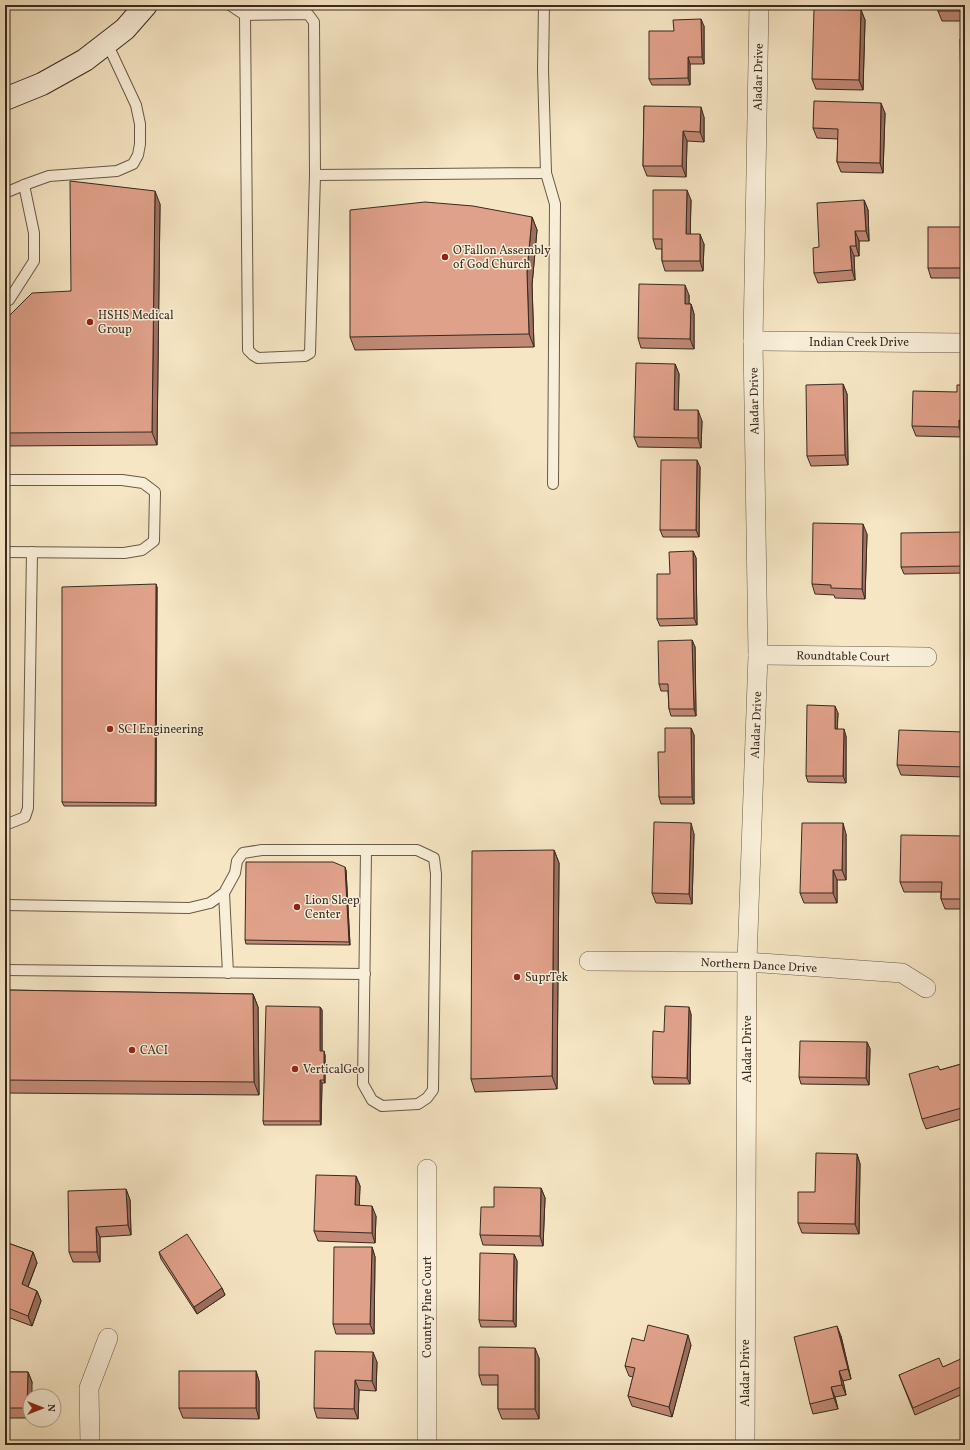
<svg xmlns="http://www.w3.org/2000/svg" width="970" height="1450" font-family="Vollkorn,serif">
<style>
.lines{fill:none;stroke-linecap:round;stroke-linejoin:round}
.lane-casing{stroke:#685949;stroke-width:12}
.street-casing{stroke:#685949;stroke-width:20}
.secondary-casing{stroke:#382a20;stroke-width:24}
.lane{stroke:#f9efd9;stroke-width:10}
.street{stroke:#f9efd9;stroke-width:19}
.secondary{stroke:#f9efd9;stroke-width:22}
.wall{fill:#c18a77;stroke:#382a20}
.shaded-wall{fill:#9d7161;stroke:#382a20}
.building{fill:#e0a18a;stroke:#382a20}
.poi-dot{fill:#8f2418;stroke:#f9efd9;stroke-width:1.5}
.labels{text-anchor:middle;stroke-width:3;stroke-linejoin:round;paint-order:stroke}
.street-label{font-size:12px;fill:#382a20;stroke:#f9efd9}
.poi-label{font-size:12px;fill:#382a20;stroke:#f9efd9;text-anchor:start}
</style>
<rect width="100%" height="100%" fill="#f6e6c4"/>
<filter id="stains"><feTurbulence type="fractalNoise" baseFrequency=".005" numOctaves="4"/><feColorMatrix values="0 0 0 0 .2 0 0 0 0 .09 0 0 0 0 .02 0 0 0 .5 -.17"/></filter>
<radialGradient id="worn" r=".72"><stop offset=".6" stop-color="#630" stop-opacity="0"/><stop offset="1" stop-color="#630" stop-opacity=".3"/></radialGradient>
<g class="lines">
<defs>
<g id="lane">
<path d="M230 5 245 15 308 14 314 22 315 175 546 173 543 70 544 5"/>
<path d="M245 15 248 350 253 355 258 358 305 356 310 353 315 175"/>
<path d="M546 173 555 204 553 484"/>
<path d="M5 193 24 185 49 176 117 171 133 164 138 155 140 144V124L136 105 107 43"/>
<path d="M5 302 9 300 34 261V233L24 185"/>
<path d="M5 480H122L143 483 155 492 154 541 142 550 124 553 5 552"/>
<path d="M5 823H10L25 817 28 808 32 552"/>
<path d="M224 893 228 973"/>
<path d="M5 905 189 908 210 903 224 893 235 873 237 861 243 853 262 850H417L434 858 436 874 433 1090 427 1098 418 1104 382 1106 372 1100 363 1084 366 850"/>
<path d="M5 970 365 974"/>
</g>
<g id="street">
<path d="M753 341 965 343"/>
<path d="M758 655 927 657"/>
<path d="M589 961 747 962 902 973 926 988"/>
<path d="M427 1169V1445"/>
<path d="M90 1445 89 1388 108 1338"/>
<path d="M745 1445 747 962 758 655 753 341 759 5"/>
</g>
<path id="secondary" d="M5 99 42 84 85 60 125 29 146 5"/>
</defs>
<use href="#lane" class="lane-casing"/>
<use href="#street" class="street-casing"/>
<use href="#secondary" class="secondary-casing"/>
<use href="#lane" class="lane"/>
<use href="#street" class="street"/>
<use href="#secondary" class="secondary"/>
</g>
<g class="wall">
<path d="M965 5V21H942L938 11Z"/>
<path d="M861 10 865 20 863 90 816 89 812 79Z"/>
<path d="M704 26V64H690V85H652L649 79 674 31Z"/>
<path d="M965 39V104H964L961 97Z"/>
<path d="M644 106 704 117V142L687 141 686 177 647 176 643 166Z"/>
<path d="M885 113 883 173 841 172 837 162 838 139 817 138 813 128Z"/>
<path d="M691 200 690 234 704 244 703 271H665L662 261V249H656L653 239Z"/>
<path d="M864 200 868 210 869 241H859V256H854L855 280 818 283 814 273 819 247Z"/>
<path d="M160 204 157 445 5 446V320L71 291Z"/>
<path d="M532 217 537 230 532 285 534 347 355 350 350 337Z"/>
<path d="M965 227V278H931L928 268Z"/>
<path d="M689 295V304H691L694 314V349L641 348 638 338Z"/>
<path d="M675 364 679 374 678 410 702 421 701 448 638 447 634 437Z"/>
<path d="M843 384 847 394 848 465 811 466 807 456Z"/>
<path d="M965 385V430H963L962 437 916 436 912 426 957 392Z"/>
<path d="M700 467 699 537H663L660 530Z"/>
<path d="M965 532V573L904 574 901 567Z"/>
<path d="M867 534 865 599 835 598 834 595 815 594 812 584Z"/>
<path d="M693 551 696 558 697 625 660 626 657 619 670 574Z"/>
<path d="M157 587 156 806H64L62 802Z"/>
<path d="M692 640 695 647 696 716H671L669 709 668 691H661L659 684Z"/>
<path d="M838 713 837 729 846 736V783L808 782 806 776Z"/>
<path d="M691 728 694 735V804H661L659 797 665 752Z"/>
<path d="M965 732V777L901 775 897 765Z"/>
<path d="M694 834 692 904 656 903 652 893Z"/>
<path d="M846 834V880H837V903H804L800 893Z"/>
<path d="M965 836V909H945L941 899V892H904L900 882Z"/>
<path d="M554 850 559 863 557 1089 475 1092 471 1079Z"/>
<path d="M346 870 350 945 246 944 245 940Z"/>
<path d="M5 990 253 994 258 1007 259 1095 5 1093Z"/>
<path d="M320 1007 322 1010V1051L325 1055V1083H322L321 1125H264L263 1121Z"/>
<path d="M691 1014 690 1084H654L652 1077Z"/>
<path d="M867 1042 870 1049 869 1085 801 1084 799 1077Z"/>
<path d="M965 1063V1118L926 1129 922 1119 940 1070Z"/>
<path d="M857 1154 860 1164 859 1234 802 1233 798 1223 815 1192Z"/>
<path d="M356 1176 360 1186 359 1205 376 1216 375 1243 318 1241 314 1231Z"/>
<path d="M541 1188 545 1198 543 1246 483 1245 480 1235 494 1207Z"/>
<path d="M126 1189 130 1200 131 1235 100 1237V1262H73L69 1252Z"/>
<path d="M5 1242 33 1252 37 1263 28 1287 37 1291 41 1301 32 1326 5 1316Z"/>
<path d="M372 1247 375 1257 374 1334H336L333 1324Z"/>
<path d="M159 1252 222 1288 225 1295 197 1314 161 1259Z"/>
<path d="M514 1254 517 1261 516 1327H481L479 1320Z"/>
<path d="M841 1336 851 1379 843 1381 846 1395 835 1397 838 1409 813 1414 810 1404Z"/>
<path d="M644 1341 691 1345 672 1417 632 1406 628 1396 633 1377 629 1376 625 1366Z"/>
<path d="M539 1358V1419H502L498 1409V1385H482L479 1375Z"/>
<path d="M965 1358V1393L915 1415 899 1375 943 1367Z"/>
<path d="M377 1362 376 1391 359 1390 358 1419 317 1418 314 1408Z"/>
<path d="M5 1364 7 1372H28L32 1382 30 1396V1418H5Z"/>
<path d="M256 1371 259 1381V1419L183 1418 179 1408Z"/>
</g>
<g class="shaded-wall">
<path d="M861 10 865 20 863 90 859 80Z"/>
<path d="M701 19 704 26V64L702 57Z"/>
<path d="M688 57 690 64V85L688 78Z"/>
<path d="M881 103 885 113 883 173 880 163Z"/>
<path d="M701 107 704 117V142L700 132Z"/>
<path d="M683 131 687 141 686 177 682 166Z"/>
<path d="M687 190 691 200 690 244 686 234Z"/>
<path d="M155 191 160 204 157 445 152 432Z"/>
<path d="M864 200 868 210 869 241 866 231Z"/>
<path d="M532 217 537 230 532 285 534 347 529 334 527 272Z"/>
<path d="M855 231 859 241V256L856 246Z"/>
<path d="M700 234 704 244 703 271 700 261Z"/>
<path d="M850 246 854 256 855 280 852 270Z"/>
<path d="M685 285 689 295V314L685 304Z"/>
<path d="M691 304 694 314V349L690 339Z"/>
<path d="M675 364 679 374 678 420 674 410Z"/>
<path d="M843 384 847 394 848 465 845 455Z"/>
<path d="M698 410 702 421 701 448 698 438Z"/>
<path d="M959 420 963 430 962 437 959 427Z"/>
<path d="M697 460 700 467 699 537 696 530Z"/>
<path d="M863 524 867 534 865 599 862 589Z"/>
<path d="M693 551 696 558 697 625 694 618Z"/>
<path d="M156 584 157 587 156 806 155 803Z"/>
<path d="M692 640 695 647 696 716 694 709Z"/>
<path d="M835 706 838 713 837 736 835 729Z"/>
<path d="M691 728 694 735V804L692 797Z"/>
<path d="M844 729 846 736V783L843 776Z"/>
<path d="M691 823 694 834 692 904 689 894Z"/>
<path d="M843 823 846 834V880L842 870Z"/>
<path d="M554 850 559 863 557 1089 552 1076Z"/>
<path d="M345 867 346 870 350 945 349 942Z"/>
<path d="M833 870 837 880V903L833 893Z"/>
<path d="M253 994 258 1007 259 1095 254 1082Z"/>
<path d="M320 1007 322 1010V1054L320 1051Z"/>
<path d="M689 1007 691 1014 690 1084 687 1078Z"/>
<path d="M867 1042 870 1049 869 1085 866 1078Z"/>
<path d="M324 1051 325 1055V1083L324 1080Z"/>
<path d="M320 1080 322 1083 321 1125 320 1121Z"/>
<path d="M857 1154 860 1164 859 1234 855 1224Z"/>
<path d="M356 1176 360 1186 359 1215 355 1205Z"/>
<path d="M541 1188 545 1198 543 1246 540 1236Z"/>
<path d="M126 1189 130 1200 131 1235 128 1225Z"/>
<path d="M372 1206 376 1216 375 1243 372 1233Z"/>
<path d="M96 1227 100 1237V1262L97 1252Z"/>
<path d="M372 1247 375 1257 374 1334 370 1324Z"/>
<path d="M33 1252 37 1263 25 1294 22 1284Z"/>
<path d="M514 1254 517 1261 516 1327 513 1321Z"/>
<path d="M222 1288 225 1295 197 1314 194 1307Z"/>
<path d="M37 1291 41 1301 32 1326 28 1316Z"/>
<path d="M837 1326 841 1336 851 1379 848 1369Z"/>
<path d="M688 1335 691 1345 672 1417 669 1407Z"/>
<path d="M535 1348 539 1358V1419L535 1409Z"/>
<path d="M373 1352 377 1362 376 1391 372 1381Z"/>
<path d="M5 1364 7 1371V1382L5 1376Z"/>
<path d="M256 1371 259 1381V1419L256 1408Z"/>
<path d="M839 1371 843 1381 846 1395 842 1385Z"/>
<path d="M28 1372 32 1382V1396H30V1415L27 1408Z"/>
<path d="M355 1380 359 1390 358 1419 354 1409Z"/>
<path d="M831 1387 835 1397 838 1409 834 1398Z"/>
</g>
<g class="building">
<rect x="938" y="5" width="27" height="6"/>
<path d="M814 9 861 10 859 80 812 79Z"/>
<path d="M701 19 702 57H688V78L649 79V31H674L673 20Z"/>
<path d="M960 39H965V97H961Z"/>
<path d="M814 101 881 103 880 163 837 162 838 129 813 128Z"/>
<path d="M644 106 701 107 700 132 683 131 682 166H643Z"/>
<path d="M70 181 155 191 152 432 5 433V348H7L5 346V320L32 293 71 291Z"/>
<path d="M653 190H687L686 234H700V261H662V239H653Z"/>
<path d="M864 200 866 231H855L856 246H850L852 270 814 273 813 248 819 247 817 203Z"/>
<path d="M425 202 473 206 532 217 527 272 529 334 350 337V210Z"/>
<rect x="928" y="227" width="37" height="41"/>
<path d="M639 284 685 285V304H691L690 339 638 338Z"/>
<path d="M636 363 675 364 674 410H698V438L634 437Z"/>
<path d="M843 384 845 455 807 456 806 385Z"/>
<path d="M957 385H965V420H959V427L912 426 913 391 957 392Z"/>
<path d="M661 460H697L696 530H660Z"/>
<path d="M813 523 863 524 862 589 831 588V585L812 584Z"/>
<path d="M965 532V566L901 567V533Z"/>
<path d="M693 551 694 618 657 619V574H670L669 552Z"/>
<path d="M156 584 155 803 62 802V587Z"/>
<path d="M692 640 694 709H669L668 684H659L658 641Z"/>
<path d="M807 705 835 706V729H844L843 776H806Z"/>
<path d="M665 728H691L692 797H659L658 752H665Z"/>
<path d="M899 730 965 732V767L897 765Z"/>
<path d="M654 822 691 823 689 894 652 893Z"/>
<path d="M802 823H843L842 870H833V893H800Z"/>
<path d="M901 835 965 836V899H941L942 882H900Z"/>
<path d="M554 850 552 1076 471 1079 472 851Z"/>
<path d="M246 862H333L345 867 349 942 245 940Z"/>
<path d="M5 990 253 994 254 1082 5 1080Z"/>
<path d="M266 1006 320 1007V1051H324V1080H320V1121H263Z"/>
<path d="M665 1006 689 1007 687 1078 652 1077 653 1031 664 1032Z"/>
<path d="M800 1041 867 1042 866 1078 799 1077Z"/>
<path d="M965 1063V1107L922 1119 909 1074 938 1066 940 1070Z"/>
<path d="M816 1153 857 1154 855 1224 798 1223V1192H815Z"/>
<path d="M316 1175 356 1176 355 1205 372 1206V1233L314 1231Z"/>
<path d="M494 1187 541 1188 540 1236 480 1235 481 1207H494Z"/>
<path d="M126 1189 128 1225 96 1227 97 1252H69L68 1191Z"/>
<path d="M187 1234 222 1288 194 1307 159 1252Z"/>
<path d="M5 1242 33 1252 22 1284 37 1291 28 1316 5 1307Z"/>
<path d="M334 1247H372L370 1324H333Z"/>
<path d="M480 1253 514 1254 513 1321 479 1320Z"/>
<path d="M648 1325 688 1335 669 1407 628 1396 635 1368 625 1366 632 1338 644 1341Z"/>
<path d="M837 1326 848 1369 839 1371 842 1385 831 1387 834 1398 810 1404 794 1337Z"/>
<path d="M479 1347 535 1348V1409H498V1375H479Z"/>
<path d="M315 1351 373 1352 372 1381 355 1380 354 1409 314 1408Z"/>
<path d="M965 1357V1385L913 1408 899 1375 939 1358 943 1367Z"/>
<rect x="179" y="1371" width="77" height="37"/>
<path d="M5 1372H28L27 1408H5Z"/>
</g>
<g class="poi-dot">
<circle cx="445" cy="257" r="4"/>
<circle cx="90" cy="322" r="4"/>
<circle cx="110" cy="729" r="4"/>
<circle cx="297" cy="907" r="4"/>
<circle cx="517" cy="977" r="4"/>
<circle cx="132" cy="1050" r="4"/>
<circle cx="295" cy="1069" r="4"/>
</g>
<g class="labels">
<g class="street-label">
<text transform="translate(758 77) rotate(-89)" y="4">Aladar Drive</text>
<text x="859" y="346">Indian Creek Drive</text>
<text transform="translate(754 401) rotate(-91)" y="4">Aladar Drive</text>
<text transform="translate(843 656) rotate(1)" y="4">Roundtable Court</text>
<text transform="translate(756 725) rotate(-88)" y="4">Aladar Drive</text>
<text transform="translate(759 965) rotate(3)" y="4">Northern Dance Drive</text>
<text transform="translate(747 1049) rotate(-90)" y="4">Aladar Drive</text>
<text transform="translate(427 1307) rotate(-90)" y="4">Country Pine Court</text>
<text transform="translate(745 1373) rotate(-90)" y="4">Aladar Drive</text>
</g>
<g class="poi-label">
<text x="453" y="254">O'Fallon Assembly<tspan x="453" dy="14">of God Church</tspan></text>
<text x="98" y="319">HSHS Medical<tspan x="98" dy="14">Group</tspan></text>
<text x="118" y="733">SCI Engineering</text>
<text x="305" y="904">Lion Sleep<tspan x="305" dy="14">Center</tspan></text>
<text x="525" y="981">SuprTek</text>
<text x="140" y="1054">CACI</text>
<text x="303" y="1073">VerticalGeo</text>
</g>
</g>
<rect width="970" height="1450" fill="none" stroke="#f6e6c4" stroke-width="20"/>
<rect x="6" y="6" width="958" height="1438" fill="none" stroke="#382a20" stroke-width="2"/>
<rect x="10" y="10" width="950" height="1430" fill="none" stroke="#382a20"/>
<g transform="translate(42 1408) rotate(90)"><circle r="19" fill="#f9efd9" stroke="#aca08f"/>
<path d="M0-3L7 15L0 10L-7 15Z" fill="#8f2418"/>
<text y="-6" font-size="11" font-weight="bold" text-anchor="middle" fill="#382a20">N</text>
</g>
<rect width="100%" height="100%" filter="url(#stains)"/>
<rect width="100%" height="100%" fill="url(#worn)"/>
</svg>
